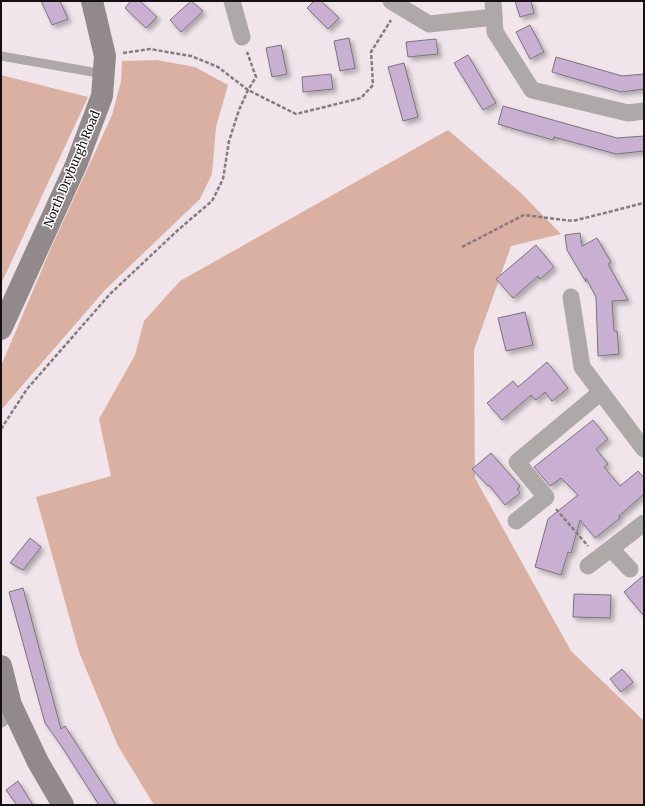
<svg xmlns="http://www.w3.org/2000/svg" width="645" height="806" font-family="Merriweather,serif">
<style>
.green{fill:#dab0a3}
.building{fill:#c9b0d2;stroke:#79737c;filter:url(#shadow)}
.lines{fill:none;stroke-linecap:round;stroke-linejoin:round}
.path{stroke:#847c80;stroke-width:2.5;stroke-dasharray:4 2;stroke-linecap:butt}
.lane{stroke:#aea8a9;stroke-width:9}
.street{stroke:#aea8a9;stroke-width:17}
.secondary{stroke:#91898a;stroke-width:22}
.labels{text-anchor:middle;stroke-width:3;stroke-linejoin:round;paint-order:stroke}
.street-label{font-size:12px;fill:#141012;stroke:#fff}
</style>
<defs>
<filter id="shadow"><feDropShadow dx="3.5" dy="3.5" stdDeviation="2" flood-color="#0004"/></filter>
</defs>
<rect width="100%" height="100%" fill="#f1e5eb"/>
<g class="green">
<path d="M157 60 195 67 228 85 216 127 212 174 200 199 105 290 1 410V366L51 248 112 115 121 81 122 61Z"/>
<path d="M1 75 88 97 1 284Z"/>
<path d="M448 130 520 192 561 234 511 246 474 350 475 478 571 651 644 721V805H154L118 746 79 652 36 497 111 476 99 419 135 355 144 321 180 281Z"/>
</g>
<g class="building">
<path d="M41 1H60L68 19 52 25Z"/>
<path d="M131 1H140L157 17 146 28 125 8Z"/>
<path d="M191 1 203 11 181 32 170 20Z"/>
<path d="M314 1H321L339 18 328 29 307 8Z"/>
<path d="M515 1H531L534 13 520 17Z"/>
<path d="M530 25 544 52 530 59 516 32Z"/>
<path d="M349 38 355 68 340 71 334 41Z"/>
<path d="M436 39 438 54 408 57 406 42Z"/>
<path d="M281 45 287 74 272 77 266 48Z"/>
<path d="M468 55 496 103 483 110 454 63Z"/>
<path d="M556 57 622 76 644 74V89L621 92 552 72Z"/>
<path d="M404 63 418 117 403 121 388 67Z"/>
<path d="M331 74 333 89 303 92 302 77Z"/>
<path d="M503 106 617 138 644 136V151L616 154 554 137 553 140 511 128 498 124Z"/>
<path d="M580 233 582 246 597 238 611 262 608 264 628 300 612 301 614 331H617L619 354 598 356 596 297 586 278V282L567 250 565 235Z"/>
<path d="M536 245 554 267 540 279 538 276 513 298 496 279Z"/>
<path d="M525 312 533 345 506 351 498 318Z"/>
<path d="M547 362 568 388 552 401 545 392 536 400 531 395 502 420 487 403 513 381 518 387Z"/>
<path d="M593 420 608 439 596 449 608 464 604 467 620 486 638 471 644 478V494L619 516 620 518 595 538 580 520 571 553 568 552 561 575 535 567 548 519 578 495 561 478 550 486 534 467Z"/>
<path d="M491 453 520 486 517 489 520 493 505 505 489 485 488 486 472 469Z"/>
<path d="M30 538 41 547 23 570 10 563Z"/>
<path d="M644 575V616L624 592Z"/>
<path d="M23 588 61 729 65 726 116 805H99L62 747 45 723 9 592Z"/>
<path d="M574 594 611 595 610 618 573 617Z"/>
<path d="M622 669 633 682 621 692 610 679Z"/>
<path d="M18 781 26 794 33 805H17L6 790Z"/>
</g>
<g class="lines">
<g class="path">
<path d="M123 53 150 49 191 56 218 67 248 90 296 114 361 98 373 85 371 52 391 20"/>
<path d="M462 247 524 215 573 221 644 203"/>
<path d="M1 429 27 389 110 294 178 230 212 201 223 179 229 141 239 110 248 90 256 77 247 52"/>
<path d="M556 509 588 546"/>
</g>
<path class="lane" d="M1 56 104 74"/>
<g class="street">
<path d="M232 1 242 37"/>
<path d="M391 1 429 24 494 17"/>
<path d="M493 1 495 32 532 90 628 113 644 111"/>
<path d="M571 297 582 367 644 449"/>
<path d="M516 521 546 497 517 462 601 392"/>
<path d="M611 549 630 569"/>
<path d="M588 566 644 523"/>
<path d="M1 719 11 705"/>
</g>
<g class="secondary">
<path d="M1 329 76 165 102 96 105 56 92 1"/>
<path d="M1 666 11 705 38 762 63 805"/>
</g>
</g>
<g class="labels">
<g class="street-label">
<text transform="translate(72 169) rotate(-67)" y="4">North Dryburgh Road</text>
</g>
</g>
<rect width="645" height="806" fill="none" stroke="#141012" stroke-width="4"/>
</svg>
